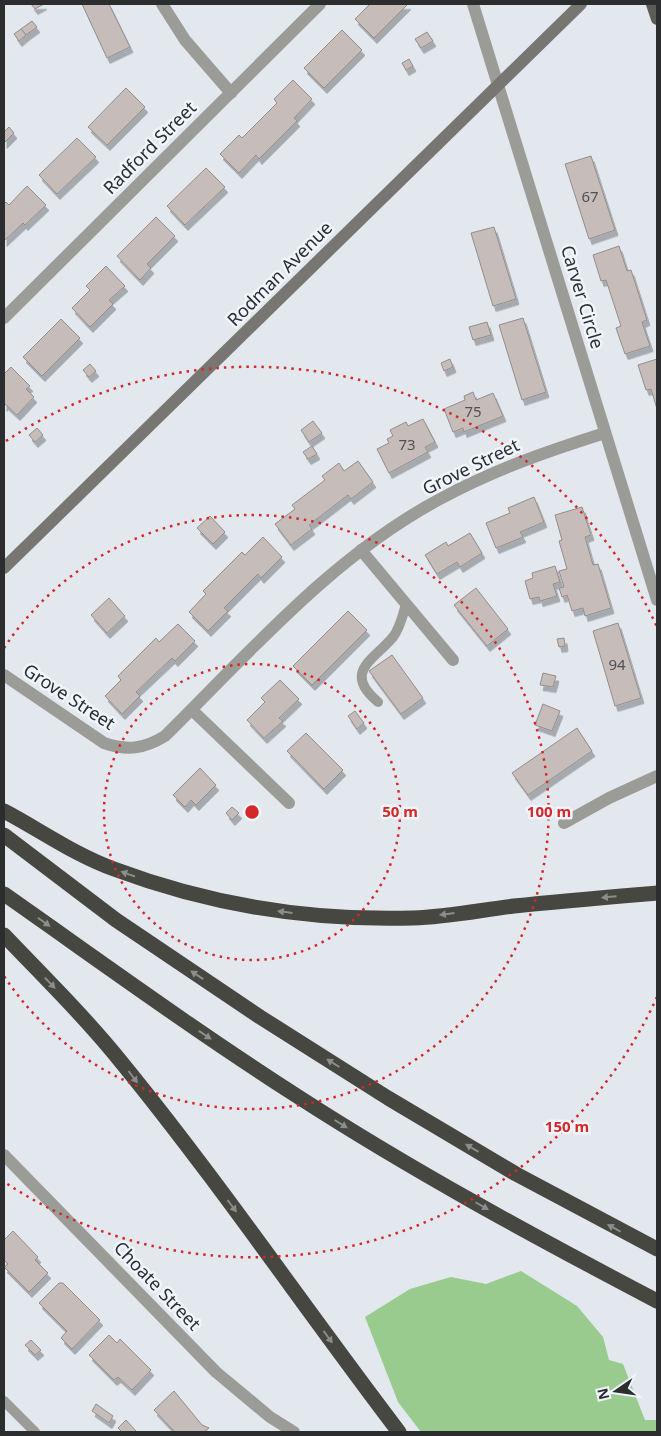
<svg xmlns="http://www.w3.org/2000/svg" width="661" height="1436" font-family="'Noto Sans',sans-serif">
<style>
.green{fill:#99ca8e}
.building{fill:#c6bdbb;stroke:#948d8a;filter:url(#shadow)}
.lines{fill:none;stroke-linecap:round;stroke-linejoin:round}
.lane{stroke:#9b9b98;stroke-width:10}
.street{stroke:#9b9b98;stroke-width:12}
.secondary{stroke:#777672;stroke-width:12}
.primary{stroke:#5d5d57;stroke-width:12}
.highway{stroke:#474741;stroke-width:15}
.oneway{fill:#8a8d8b}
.ring{fill:none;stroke:#d62828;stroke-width:2.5;stroke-dasharray:2.5 5}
.labels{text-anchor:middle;stroke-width:5;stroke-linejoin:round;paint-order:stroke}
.number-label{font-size:15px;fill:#525152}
.street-label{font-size:18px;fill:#2b2d2f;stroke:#eff5fb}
.centre{fill:#d62828;stroke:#eff5fb;stroke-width:2.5}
.ring-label{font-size:15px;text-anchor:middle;font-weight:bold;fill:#d62828;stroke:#eff5fb;stroke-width:5;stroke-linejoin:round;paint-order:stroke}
</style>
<defs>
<filter id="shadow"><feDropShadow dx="3" dy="5.5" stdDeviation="0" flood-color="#0004"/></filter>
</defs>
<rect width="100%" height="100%" fill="#e2e8ee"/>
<path class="green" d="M521 1271 577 1306 603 1337 609 1360 623 1364 645 1420H657V1432H421L398 1402 365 1317 410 1289 451 1277 486 1284Z"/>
<g class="building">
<path d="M31 4H44L35 9Z"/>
<path d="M82 4H109L130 47 107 58Z"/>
<path d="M370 4H408L374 38 355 19Z"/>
<path d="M32 21 37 27 26 35 21 29Z"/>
<path d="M21 29 26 35 19 41 14 34Z"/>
<path d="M342 30 362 50 324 88 304 68Z"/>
<path d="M427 32 433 41 421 48 415 39Z"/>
<path d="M409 59 413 66 406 70 402 63Z"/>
<path d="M293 80 312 99 294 118 297 121 259 159 256 155 239 173 220 154 239 135 242 138 277 103 274 99Z"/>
<path d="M126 88 145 107 107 145 88 127Z"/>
<path d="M9 127 14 133 4 143V132Z"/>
<path d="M77 138 96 157 57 194 39 175Z"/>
<path d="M591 156 615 230 589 239 565 164Z"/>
<path d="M206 168 225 187 185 225 167 206Z"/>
<path d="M27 186 46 205 25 225 23 223 4 241V204L6 202 9 205Z"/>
<path d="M156 217 175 236 147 264 151 268 140 280 117 256Z"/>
<path d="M494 227 516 299 493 306 471 233Z"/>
<path d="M619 246 627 271 631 270 647 320 642 322 650 346 625 354 616 328 621 326 606 280 601 281 593 255Z"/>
<path d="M106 266 125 286 109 300 113 304 90 327 72 308 90 290 86 286Z"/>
<path d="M523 318 546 392 522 400 499 325Z"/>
<path d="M61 319 80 338 42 376 23 357Z"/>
<path d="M487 322 491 335 473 340 469 327Z"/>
<path d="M450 359 453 367 444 371 441 363Z"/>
<path d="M657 359V409L651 389 646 390 638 365Z"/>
<path d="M90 364 96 371 89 377 83 370Z"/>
<path d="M11 367 30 386 26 389 34 397 17 415 5 404 4 406V374Z"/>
<path d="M473 392 476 400 493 393 503 416 464 432 463 428 453 432 444 409 465 400 464 396Z"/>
<path d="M423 419 435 442 425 447 428 452 389 473 377 449 389 443 387 439 393 436 390 430 406 422 408 426Z"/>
<path d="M313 421 322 433 309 442 301 430Z"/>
<path d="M37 428 43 435 35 442 29 435Z"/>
<path d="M312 446 317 454 308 459 303 452Z"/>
<path d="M358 461 373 482 351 499 348 495 309 525 312 529 291 545 275 524 295 509 292 505 325 480 322 476 339 463 344 471Z"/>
<path d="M534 497 544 522 520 532 523 537 496 548 486 523 510 513 508 508Z"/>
<path d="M582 507 591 535 585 537 593 565 598 564 611 608 585 616 583 608 572 611 567 595 562 597 559 588 564 587 559 571 567 569 559 541 562 540 555 515Z"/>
<path d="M210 516 225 532 213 544 197 528Z"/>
<path d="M470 533 482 553 460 567 457 562 437 574 425 555 446 542 448 546Z"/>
<path d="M263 537 282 557 261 578 258 574 224 608 228 611 208 631 189 612 206 594 203 591 242 552 245 555Z"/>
<path d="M555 566 560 582 553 584 557 596 540 601 539 597 530 599 525 581 533 578 532 573Z"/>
<path d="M476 588 508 629 487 646 454 605Z"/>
<path d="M109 598 125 616 107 633 91 615Z"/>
<path d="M348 611 367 630 312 685 293 666Z"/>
<path d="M618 623 641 698 615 706 593 631Z"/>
<path d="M178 624 195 641 175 661 172 658 136 692 140 696 122 714 105 696 121 680 118 676 156 638 159 642Z"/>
<path d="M564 638 565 646 559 647 557 639Z"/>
<path d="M392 655 423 698 401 714 369 671Z"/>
<path d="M543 673 556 676 553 687 540 685Z"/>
<path d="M280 680 299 699 279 718 283 721 264 738 247 720 265 702 261 698Z"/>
<path d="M543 704 560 711 552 731 535 725Z"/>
<path d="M355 711 364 723 357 729 348 716Z"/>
<path d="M577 728 592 751 528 795 512 773Z"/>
<path d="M306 733 343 770 324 789 287 751Z"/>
<path d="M200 768 216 785 196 805 191 800 185 807 173 795Z"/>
<path d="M232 807 239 813 232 820 226 813Z"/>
<path d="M13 1231 38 1257 35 1260 48 1273 29 1292 4 1267 8 1264 4 1260V1240Z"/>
<path d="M59 1283H63L100 1320 72 1349 61 1338 67 1331 39 1303Z"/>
<path d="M109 1335 117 1343 120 1339 151 1370 132 1390 118 1377 114 1380 89 1355Z"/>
<path d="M31 1340 41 1350 35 1355 25 1345Z"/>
<path d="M174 1391 202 1425 209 1428 204 1432H175L154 1410Z"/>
<path d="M96 1404 113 1416 109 1423 92 1411Z"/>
<path d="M126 1420 136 1431 134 1432H122L118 1428Z"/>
</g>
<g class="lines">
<g class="lane">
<path d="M378 702C342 672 374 660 393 637 400 628 403 615 406 604"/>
<path d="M4 1401 35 1432"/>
</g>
<g class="street">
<path d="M162 4 185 40 231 93"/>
<path d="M473 4 657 600"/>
<path d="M4 318 320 4"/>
<path d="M361 550 453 660"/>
<path d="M4 675 104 743C127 751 144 749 165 736 250 652 333 556 440 499 493 470 548 451 605 433"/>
<path d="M192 710 289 803"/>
<path d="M564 823 609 798 657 776"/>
<path d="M4 1155 216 1372 270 1417 294 1432"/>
</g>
<path class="secondary" d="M4 568 581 4"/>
<path class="primary" d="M652 4 657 19"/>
<g class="highway">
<path d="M4 811C40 830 75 855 114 869 210 905 311 921 413 918 447 917 481 910 514 906 562 901 610 897 657 893"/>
<path d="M4 835 116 920 260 1017 388 1098 516 1174 657 1249"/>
<path d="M4 894C101 962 197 1032 297 1096 413 1171 535 1237 657 1301"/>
<path d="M4 935C44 977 86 1018 122 1063 219 1182 306 1310 399 1432"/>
</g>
</g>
<defs><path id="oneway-solid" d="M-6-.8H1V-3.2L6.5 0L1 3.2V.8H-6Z" transform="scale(1.25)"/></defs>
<g class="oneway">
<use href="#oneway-solid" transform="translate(128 874) rotate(-161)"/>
<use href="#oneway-solid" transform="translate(609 897) rotate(175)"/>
<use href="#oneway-solid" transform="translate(285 912) rotate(-173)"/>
<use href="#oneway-solid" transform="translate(447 914) rotate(173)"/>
<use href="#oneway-solid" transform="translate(44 922) rotate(35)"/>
<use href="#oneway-solid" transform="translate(197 975) rotate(-147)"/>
<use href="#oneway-solid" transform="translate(50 983) rotate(46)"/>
<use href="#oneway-solid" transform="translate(205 1035) rotate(34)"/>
<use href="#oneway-solid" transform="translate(333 1063) rotate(-148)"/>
<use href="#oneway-solid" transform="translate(133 1077) rotate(53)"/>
<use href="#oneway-solid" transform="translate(341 1124) rotate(32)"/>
<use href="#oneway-solid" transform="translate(472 1148) rotate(-149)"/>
<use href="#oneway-solid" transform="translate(232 1206) rotate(53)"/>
<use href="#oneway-solid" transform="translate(482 1206) rotate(30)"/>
<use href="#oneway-solid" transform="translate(614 1228) rotate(-152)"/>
<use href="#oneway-solid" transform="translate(328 1337) rotate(54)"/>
</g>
<g class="ring">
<circle cx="252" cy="812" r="148"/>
<path d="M4 648A297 297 0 1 1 4 976"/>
<path d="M657 997A445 445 0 0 1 6 1183M6 441A445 445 0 0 1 657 627"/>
</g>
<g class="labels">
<g class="number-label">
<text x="590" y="202">67</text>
<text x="473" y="417">75</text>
<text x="407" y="450">73</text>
<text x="617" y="670">94</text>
</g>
<g class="street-label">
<text transform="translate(150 148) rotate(-45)" y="6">Radford Street</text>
<text transform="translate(280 274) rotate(-45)" y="6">Rodman Avenue</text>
<text transform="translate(582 297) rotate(73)" y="6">Carver Circle</text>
<text transform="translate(471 467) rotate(-26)" y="6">Grove Street</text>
<text transform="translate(69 697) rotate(33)" y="6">Grove Street</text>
<text transform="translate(157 1286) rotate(46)" y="6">Choate Street</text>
</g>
</g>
<circle cx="252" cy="812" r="8" class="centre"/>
<g class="ring-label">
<text x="400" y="817">50 m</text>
<text x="549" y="817">100 m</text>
<text x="567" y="1132">150 m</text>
</g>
<rect width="661" height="1436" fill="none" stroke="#2b2d2f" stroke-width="10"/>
<g transform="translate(616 1391) rotate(257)" stroke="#eff5fb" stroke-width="4" paint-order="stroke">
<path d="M0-4L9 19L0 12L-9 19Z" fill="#2b2d2f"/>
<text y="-8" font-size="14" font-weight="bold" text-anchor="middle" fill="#2b2d2f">N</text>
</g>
</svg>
